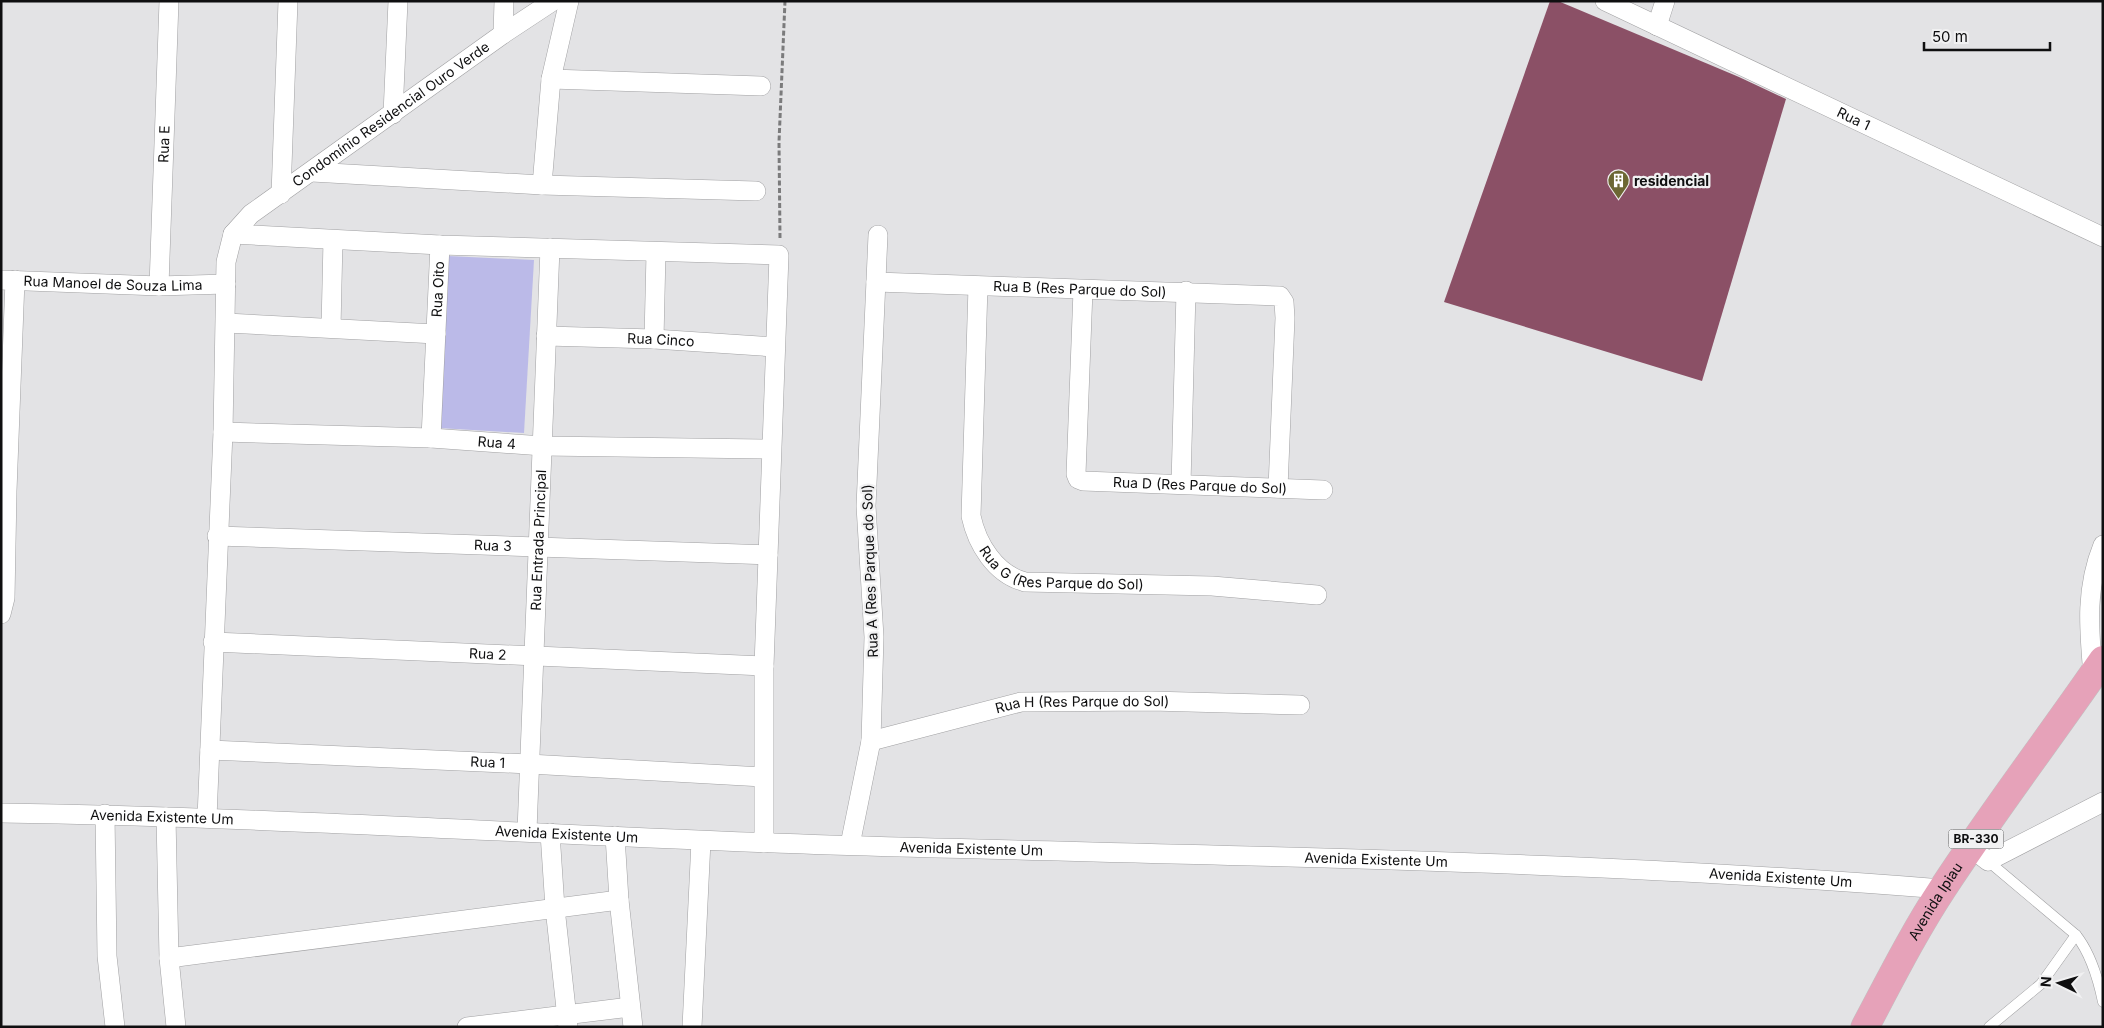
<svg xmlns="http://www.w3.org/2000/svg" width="2104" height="1028" font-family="Inter,sans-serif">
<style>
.green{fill:#bbbae8}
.building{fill:#8b5066}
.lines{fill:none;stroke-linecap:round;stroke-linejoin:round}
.service-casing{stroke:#a0a0a2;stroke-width:11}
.minor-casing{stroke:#a0a0a2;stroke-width:20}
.primary-casing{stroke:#c1c1c1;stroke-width:29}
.path{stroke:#7b7b7c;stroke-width:3;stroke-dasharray:5 2.5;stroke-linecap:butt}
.service{stroke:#fff;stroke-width:10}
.minor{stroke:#fff;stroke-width:19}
.primary{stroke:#e6a2b9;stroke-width:28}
.labels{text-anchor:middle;stroke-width:4.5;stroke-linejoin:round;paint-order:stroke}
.shield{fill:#f1f1f2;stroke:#535354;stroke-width:1}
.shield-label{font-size:12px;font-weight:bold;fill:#0f0f10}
.street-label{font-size:14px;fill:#0f0f10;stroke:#f1f1f2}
.poi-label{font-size:14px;font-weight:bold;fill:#0f0f10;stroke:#f1f1f2;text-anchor:start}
</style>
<rect width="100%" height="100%" fill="#e3e3e5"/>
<path class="green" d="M448 256 534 260 524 433 439 428Z"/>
<path class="building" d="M1550 1H1558L1739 77 1786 99 1702 381 1444 302Z"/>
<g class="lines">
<defs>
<g id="service">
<path d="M1988 861 2076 935C2091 954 2098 978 2103 1002"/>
<path d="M1989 1027 2041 984 2076 935"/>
</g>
<g id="minor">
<path id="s1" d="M1605 1 2103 237"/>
<path d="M1657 26 1665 1"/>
<path d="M503 34 504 1"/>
<path d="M551 79 761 86"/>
<path d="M393 114 398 1"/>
<path d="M312 172 542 185 756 191"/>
<path d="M542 185 551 79 569 1"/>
<path d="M281 194 288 1"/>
<path d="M233 234 440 245 779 255 764 666V843"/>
<path id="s2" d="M1 280 159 286 226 284"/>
<path id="s3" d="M876 282 1280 296 1284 302 1285 318 1278 488"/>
<path id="s4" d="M159 286 169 1"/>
<path id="s5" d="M978 286 971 516C977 544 995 574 1025 582L1212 586 1317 595"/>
<path id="s6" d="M1083 290 1076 474 1078 479 1083 481 1323 490"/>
<path d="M226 323 436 334"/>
<path d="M331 328 333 240"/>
<path id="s7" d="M546 336 654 339 775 347"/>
<path d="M654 339 656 253"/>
<path id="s8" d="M223 432 431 438 543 446 770 449"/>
<path id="s9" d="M431 438 440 245"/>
<path d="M1181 484 1186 291"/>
<path id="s10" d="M217 536 768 555"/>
<path d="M1 614 5 598 7 491 15 280"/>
<path id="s11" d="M213 642 764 666"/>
<path d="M2093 675C2089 629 2085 589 2103 545"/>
<path id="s12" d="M871 741 1021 702 1151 701 1300 705"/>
<path id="s13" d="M210 750 529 764 763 777"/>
<path id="s14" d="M1 813C278 817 554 836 830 845 1201 856 1573 859 1942 889"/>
<path d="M105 814 107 956 115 1027"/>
<path d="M166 817 169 958 176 1027"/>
<path id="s15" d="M207 818 223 432 226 262 233 234 251 214 503 34 553 1"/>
<path id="s16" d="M527 831 550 248"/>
<path d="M550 833 555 908 568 1027"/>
<path d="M615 836 619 900 633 1027"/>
<path d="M850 845 871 741 874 637 866 506 878 235"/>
<path d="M1970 847 1988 861 2103 802"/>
<path d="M169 958 619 900"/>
<path d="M467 1027 630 1007"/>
<path d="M692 1027 701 841"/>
</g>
<g id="primary">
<path id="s17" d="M1865 1027C1890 980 1914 932 1943 888 1994 810 2050 737 2103 660"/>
</g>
</defs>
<use href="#service" class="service-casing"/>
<use href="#minor" class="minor-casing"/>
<use href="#primary" class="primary-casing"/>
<path class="path" d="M780 238 779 142 785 1"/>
<use href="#service" class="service"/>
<use href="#minor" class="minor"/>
<use href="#primary" class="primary"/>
</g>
<defs>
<symbol id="building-pin" viewBox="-11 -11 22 30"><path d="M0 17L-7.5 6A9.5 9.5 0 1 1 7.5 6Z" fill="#6c6733" stroke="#f1f1f2"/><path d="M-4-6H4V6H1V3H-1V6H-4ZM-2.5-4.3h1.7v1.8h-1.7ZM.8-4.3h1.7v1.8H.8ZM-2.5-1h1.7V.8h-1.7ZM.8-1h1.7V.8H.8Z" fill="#fff"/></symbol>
</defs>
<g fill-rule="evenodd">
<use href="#building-pin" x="1606" y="168" width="25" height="34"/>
</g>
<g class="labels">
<rect class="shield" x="1948.5" y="829.5" width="55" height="19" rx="4"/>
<g class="shield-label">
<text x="1976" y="843">BR-330</text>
</g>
<g class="street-label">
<text dy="5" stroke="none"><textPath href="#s15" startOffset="784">Condomínio Residencial Ouro Verde</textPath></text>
<text dy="5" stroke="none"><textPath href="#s1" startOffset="275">Rua 1</textPath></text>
<text dy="5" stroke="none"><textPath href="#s4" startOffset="142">Rua E</textPath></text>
<text dy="5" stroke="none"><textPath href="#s2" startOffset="112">Rua Manoel de Souza Lima</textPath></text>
<text dy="5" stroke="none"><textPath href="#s9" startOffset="149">Rua Oito</textPath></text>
<text dy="5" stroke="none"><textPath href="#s3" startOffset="204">Rua B (Res Parque do Sol)</textPath></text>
<text dy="5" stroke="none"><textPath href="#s7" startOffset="115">Rua Cinco</textPath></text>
<text dy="5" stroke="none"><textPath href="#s8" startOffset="274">Rua 4</textPath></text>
<text dy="5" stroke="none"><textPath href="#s6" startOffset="312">Rua D (Res Parque do Sol)</textPath></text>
<text dy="5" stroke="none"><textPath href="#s16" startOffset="291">Rua Entrada Principal</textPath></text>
<text dy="5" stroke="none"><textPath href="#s10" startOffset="276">Rua 3</textPath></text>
<text dy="5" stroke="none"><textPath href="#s5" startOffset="351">Rua G (Res Parque do Sol)</textPath></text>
<text transform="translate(870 571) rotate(-92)" y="5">Rua A (Res Parque do Sol)</text>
<text dy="5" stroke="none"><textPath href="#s11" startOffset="275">Rua 2</textPath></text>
<text dy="5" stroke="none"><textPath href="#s12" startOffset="216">Rua H (Res Parque do Sol)</textPath></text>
<text dy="5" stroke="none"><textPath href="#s13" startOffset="278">Rua 1</textPath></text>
<text dy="5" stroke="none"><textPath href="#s14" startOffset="161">Avenida Existente Um</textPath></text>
<text dy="5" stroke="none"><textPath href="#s14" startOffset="566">Avenida Existente Um</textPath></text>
<text dy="5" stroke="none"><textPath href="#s14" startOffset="971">Avenida Existente Um</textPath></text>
<text dy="5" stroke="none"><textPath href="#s14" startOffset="1376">Avenida Existente Um</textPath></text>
<text dy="5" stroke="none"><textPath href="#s14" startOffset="1781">Avenida Existente Um</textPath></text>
<text dy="5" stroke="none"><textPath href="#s17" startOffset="144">Avenida Ipiau</textPath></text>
</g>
<g class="poi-label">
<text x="1634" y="186">residencial</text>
</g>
</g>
<rect width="2104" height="1028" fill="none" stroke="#0f0f10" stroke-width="5"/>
<g transform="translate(2059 983) rotate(275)" stroke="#f1f1f2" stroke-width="4" paint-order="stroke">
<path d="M0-4L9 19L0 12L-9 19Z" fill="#0f0f10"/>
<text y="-8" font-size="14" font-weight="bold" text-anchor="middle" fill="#0f0f10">N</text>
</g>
<path d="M1924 42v8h126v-8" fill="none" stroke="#0f0f10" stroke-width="2.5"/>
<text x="1932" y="42" font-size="15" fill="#0f0f10" stroke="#f1f1f2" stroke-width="4" paint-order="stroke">50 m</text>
</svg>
